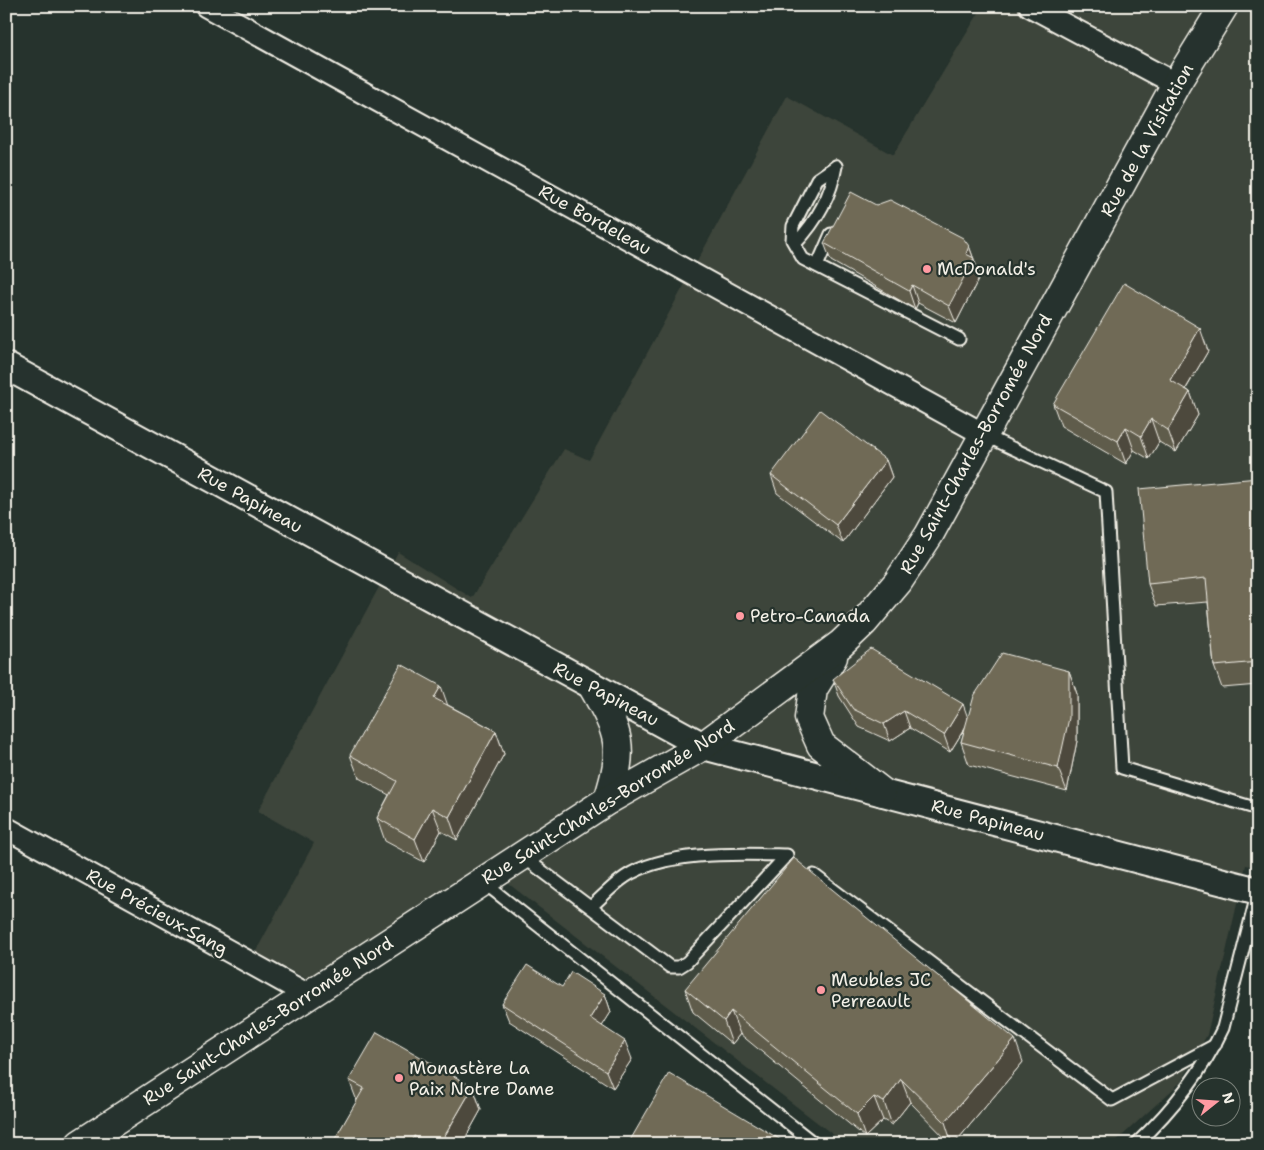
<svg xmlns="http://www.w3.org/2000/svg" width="1264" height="1150" font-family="'Shantell Sans',sans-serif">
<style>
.built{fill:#3c443a}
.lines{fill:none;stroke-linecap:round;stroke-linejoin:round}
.service-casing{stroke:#f4f1e8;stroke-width:15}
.minor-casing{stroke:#f4f1e8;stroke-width:25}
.tertiary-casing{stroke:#f4f1e8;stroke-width:30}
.secondary-casing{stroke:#f4f1e8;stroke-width:31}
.service{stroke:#26332d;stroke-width:11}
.minor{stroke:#26332d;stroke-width:21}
.tertiary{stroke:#26332d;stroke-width:26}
.secondary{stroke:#26332d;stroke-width:28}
.wall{fill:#5f5b4b;stroke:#f4f1e8}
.shaded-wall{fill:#4e4a3d;stroke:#f4f1e8}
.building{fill:#6f6a57;stroke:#f4f1e8}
.poi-dot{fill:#ff9aa2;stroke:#26332d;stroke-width:2}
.labels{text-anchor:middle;stroke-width:4.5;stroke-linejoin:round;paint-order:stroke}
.street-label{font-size:18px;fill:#f4f1e8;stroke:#26332d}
.poi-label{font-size:18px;fill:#f4f1e8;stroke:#26332d;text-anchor:start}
</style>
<rect width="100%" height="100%" fill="#26332d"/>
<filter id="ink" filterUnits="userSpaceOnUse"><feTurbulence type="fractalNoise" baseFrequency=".02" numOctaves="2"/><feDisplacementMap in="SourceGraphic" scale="10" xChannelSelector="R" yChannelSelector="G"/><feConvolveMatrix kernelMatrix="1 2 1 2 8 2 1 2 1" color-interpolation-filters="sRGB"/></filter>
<g filter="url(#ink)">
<path class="built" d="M983 6H1258V868L1246 865 1207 1035 1181 1082 1113 1144H845L505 881 312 981 255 953 314 843 258 811 398 552 472 598 564 449 589 460 787 96 893 155Z"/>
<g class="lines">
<defs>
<g id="service">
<path d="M836 166 817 179 793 226 792 240 803 259 959 339"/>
<path d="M795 244C816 222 831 197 836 166"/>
<path d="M817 266 831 234"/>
<path d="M984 435 1106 492 1122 768 1258 809"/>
<path d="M522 856 670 967H679L687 962 787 855C741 854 665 850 625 877 613 885 602 897 591 907"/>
<path d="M814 875 1112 1100 1215 1045"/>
<path d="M483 882 815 1144"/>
<path d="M1136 1144C1172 1110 1202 1073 1223 1028L1258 891"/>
</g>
<g id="minor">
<path d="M206 6 983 434"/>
<path d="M1030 6 1176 84"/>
<path d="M6 828 308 995"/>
</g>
<path id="tertiary" d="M6 366 703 746 1258 891"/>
<g id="secondary">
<path d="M833 657 813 689 809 718 821 745 882 792"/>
<path d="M593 687C620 734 625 747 608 800"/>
<path d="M80 1144 608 800 703 746 841 644 864 622 898 582 929 535 1176 84 1224 6"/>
</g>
</defs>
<use href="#service" class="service-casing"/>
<use href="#minor" class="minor-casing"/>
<use href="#tertiary" class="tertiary-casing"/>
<use href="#secondary" class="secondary-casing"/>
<use href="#service" class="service"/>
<use href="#minor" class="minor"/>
<use href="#tertiary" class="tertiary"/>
<use href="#secondary" class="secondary"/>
</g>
<g class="wall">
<path d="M824 243 969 246 980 276 956 323 918 303 915 309 831 261Z"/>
<path d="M1208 351 1186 389 1190 392 1198 415 1176 452 1159 442 1149 459 1134 450 1126 464 1061 426 1053 404Z"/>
<path d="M886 460 892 477 843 543 777 493 771 475Z"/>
<path d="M1258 478V685L1222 688 1214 666 1208 602 1156 606 1148 584Z"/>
<path d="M1069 671 1077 694V741L1067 791 969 765 961 742 965 728 950 752 910 728 890 741 859 727 839 696 833 679 968 718Z"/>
<path d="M448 705 496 731 504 754 457 840 441 831 424 862 385 841 377 818 389 795 359 778 350 755Z"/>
<path d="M685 989 1023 1062 954 1144H951L910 1102 892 1125 883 1120 865 1137 740 1034 732 1044 693 1012Z"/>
<path d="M605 994 611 1012 602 1026 632 1059 613 1088 509 1021 502 1004Z"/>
<path d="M349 1080 473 1087 481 1110 462 1144H332L357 1101Z"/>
</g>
<g class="shaded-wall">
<path d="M969 246 980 276 956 323 949 306Z"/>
<path d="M912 285 918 303 915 309 909 291Z"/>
<path d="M1200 328 1208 351 1178 402 1170 380Z"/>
<path d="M1190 392 1198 415 1176 452 1168 430Z"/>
<path d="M1151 419 1159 442 1149 459 1141 436Z"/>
<path d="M1126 427 1134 450 1126 464 1118 441Z"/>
<path d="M886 460 892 477 843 543 836 525Z"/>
<path d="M1069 671 1077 694V741L1067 791 1058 768Z"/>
<path d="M441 686 449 709 434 698Z"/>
<path d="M963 704 969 721 950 752 944 735Z"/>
<path d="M904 711 910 728 890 741 884 724Z"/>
<path d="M496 731 504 754 457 840 449 817Z"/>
<path d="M432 808 441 831 424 862 415 839Z"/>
<path d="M605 994 611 1012 596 1036 590 1018Z"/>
<path d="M731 1011 740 1034 732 1044 724 1021Z"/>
<path d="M1015 1039 1023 1062 954 1144H952L945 1122Z"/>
<path d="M625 1041 632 1059 613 1088 606 1071Z"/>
<path d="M901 1079 910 1102 892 1125 884 1102Z"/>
<path d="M473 1087 481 1110 462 1144H440Z"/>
<path d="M874 1097 883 1120 865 1137 857 1114Z"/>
<path d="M414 1136 417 1144H410Z"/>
</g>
<g class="building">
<path d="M851 192 876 205 890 200 963 238 969 246 966 254 974 258 949 306 912 285 909 291 824 243Z"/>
<path d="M1124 283 1200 328 1170 380 1190 392 1168 430 1151 419 1141 436 1126 427 1118 441 1053 404Z"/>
<path d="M820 410 886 460 836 525 771 475Z"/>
<path d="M1258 478V662L1214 666 1206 578 1148 584 1139 489Z"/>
<path d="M871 649 963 704 944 735 904 711 884 724 853 709 833 679Z"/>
<path d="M1002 653 1069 671V718L1058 768 961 742 974 696Z"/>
<path d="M401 664 441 686 434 698 496 731 449 817 432 808 415 839 377 818 397 781 350 755Z"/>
<path d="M794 858 1015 1039 945 1122 901 1079 884 1102 874 1097 857 1114 731 1011 724 1021 685 989Z"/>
<path d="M527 965 562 987 571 972 605 994 590 1018 625 1041 606 1071 502 1004Z"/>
<path d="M377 1032 473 1087 440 1144H427L414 1136 410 1144H332L364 1088 349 1080Z"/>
<path d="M669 1073 781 1140 779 1144H628Z"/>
</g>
</g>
<g class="poi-dot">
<circle cx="927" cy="269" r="5"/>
<circle cx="740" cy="616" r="5"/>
<circle cx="821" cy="990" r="5"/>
<circle cx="399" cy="1078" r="5"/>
</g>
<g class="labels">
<g class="street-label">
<text transform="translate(1147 140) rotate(-61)" y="6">Rue de la Visitation</text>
<text transform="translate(595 220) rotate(29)" y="6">Rue Bordeleau</text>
<text transform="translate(976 444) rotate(-61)" y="6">Rue Saint-Charles-Borromée Nord</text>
<text transform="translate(250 500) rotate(29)" y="6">Rue Papineau</text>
<text transform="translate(606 694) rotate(28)" y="6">Rue Papineau</text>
<text transform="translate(608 802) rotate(-32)" y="6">Rue Saint-Charles-Borromée Nord</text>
<text transform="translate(988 820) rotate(15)" y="6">Rue Papineau</text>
<text transform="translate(157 912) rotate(29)" y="6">Rue Précieux-Sang</text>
<text transform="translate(268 1021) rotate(-33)" y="6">Rue Saint-Charles-Borromée Nord</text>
</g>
<g class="poi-label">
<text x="937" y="275">McDonald's</text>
<text x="750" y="622">Petro-Canada</text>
<text x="831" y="986">Meubles JC<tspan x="831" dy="21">Perreault</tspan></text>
<text x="409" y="1074">Monastère La<tspan x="409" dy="21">Paix Notre Dame</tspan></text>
</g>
</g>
<rect width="1264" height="1150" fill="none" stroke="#26332d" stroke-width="25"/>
<rect x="12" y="12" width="1239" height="1125" fill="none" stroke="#f4f1e8" stroke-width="2" filter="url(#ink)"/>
<g transform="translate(1216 1102) rotate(73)"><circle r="24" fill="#26332d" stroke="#787f78"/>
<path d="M0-4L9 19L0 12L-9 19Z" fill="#ff9aa2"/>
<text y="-8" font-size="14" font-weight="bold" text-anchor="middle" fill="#f4f1e8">N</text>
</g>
</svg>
